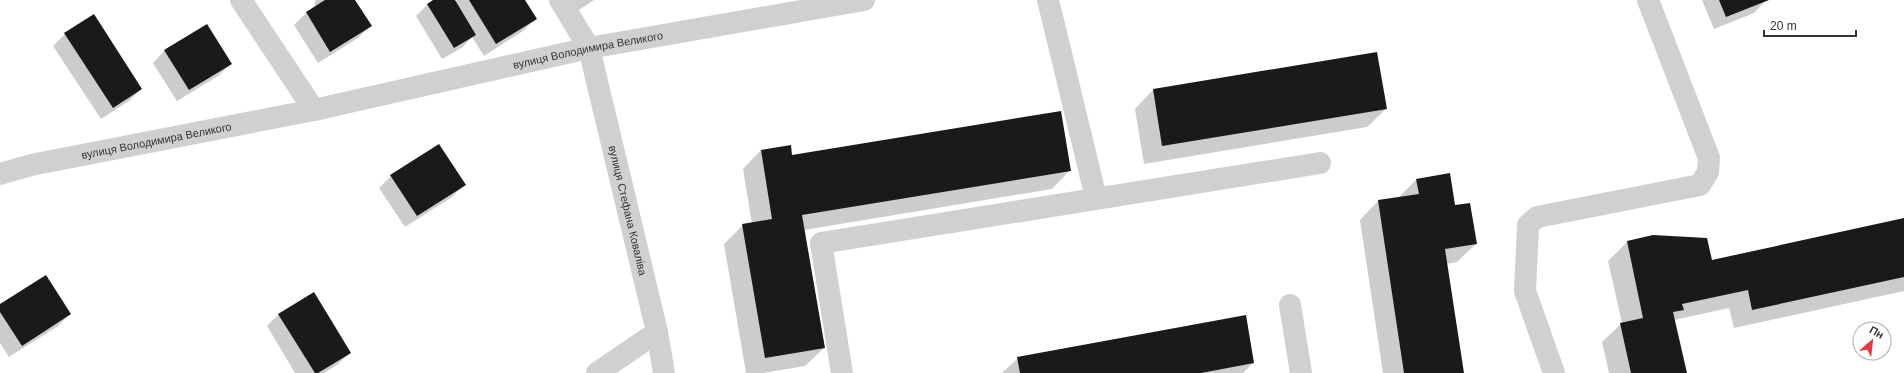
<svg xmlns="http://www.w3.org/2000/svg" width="1904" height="373" font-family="Arial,sans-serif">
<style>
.shadow{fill:#0003}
.building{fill:#1a1a1a}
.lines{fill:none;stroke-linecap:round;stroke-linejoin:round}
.minor{stroke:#d0d0d0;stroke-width:22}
.labels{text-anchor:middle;stroke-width:4;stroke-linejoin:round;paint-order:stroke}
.street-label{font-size:11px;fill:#333;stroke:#fff}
</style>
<rect width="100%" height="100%" fill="#fff"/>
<g class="shadow">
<path d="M316 0H354L370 26 358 38 318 63 294 25 306 13 316 7 314 3Z"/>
<path d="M435 0H453L455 2 457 0H524L535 19 523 31 484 56 472 37 463 47 442 59 416 16 428 4Z"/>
<path d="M561 0H594L571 15Z"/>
<path d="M1702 0H1766L1754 13 1714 29Z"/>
<path d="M65 34 141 89 129 101 101 119 53 46Z"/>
<path d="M165 50 231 64 218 76 177 101 153 63Z"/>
<path d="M1153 90 1386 109 1367 127 1144 164 1135 109Z"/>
<path d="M761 150 791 156 1070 170 1052 189 804 230 824 348 805 366 763 373H746L724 244 743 225 752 224 743 169Z"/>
<path d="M391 176 464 185 452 197 405 227 379 188Z"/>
<path d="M1417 179 1454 206 1476 244 1457 262 1446 264 1463 373H1383L1360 220 1378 201 1398 198Z"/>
<path d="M1904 219V291L1734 328 1729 308 1674 320 1686 373H1609L1602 342 1622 323 1608 261 1627 242 1653 236 1711 261Z"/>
<path d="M0 305 70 314 58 326 9 357 0 343Z"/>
<path d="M279 314 350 353 337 365 324 373H295L267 326Z"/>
<path d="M1018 358 1253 363 1243 373H1002Z"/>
</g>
<g class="building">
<path d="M325 0H355L372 26 330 52 306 12Z"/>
<path d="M433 0H455L476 35 454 48 427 4Z"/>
<path d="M469 0H525L537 19 496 44Z"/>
<path d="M1719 0H1769L1726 17Z"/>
<path d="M94 14 142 89 113 108 64 33Z"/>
<path d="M207 24 232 64 189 90 164 50Z"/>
<path d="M1377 52 1387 109 1162 146 1153 89Z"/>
<path d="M1061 111 1071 171 802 215 825 348 765 358 742 224 772 219 761 150 791 145 792 155Z"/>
<path d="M439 144 466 185 417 216 390 175Z"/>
<path d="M1450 173 1455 205 1470 203 1477 244 1445 249 1464 373H1404L1378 200 1419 194 1416 179Z"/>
<path d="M1904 218V277L1752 310 1748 290 1682 304 1684 310 1673 312 1687 373H1631L1620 323 1643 318 1627 241 1653 235 1707 238 1712 260Z"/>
<path d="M46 275 71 314 22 346 0 312V304Z"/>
<path d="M314 292 351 353 318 373H315L278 314Z"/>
<path d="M1246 315 1254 363 1201 373H1020L1017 357Z"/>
</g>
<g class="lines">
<g class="minor">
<path d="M241 0 314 110"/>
<path id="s1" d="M560 0 589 48 657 332 664 373"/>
<path d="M1048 0 1096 198"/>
<path id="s2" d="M0 174 31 165 314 110 589 48 864 0"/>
<path d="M1290 305 1301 373"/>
<path d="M597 373 657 332"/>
<path d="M842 373 821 243 1320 163"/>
<path d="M1554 373 1525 291 1528 225 1537 217 1700 185 1708 172 1709 158 1648 0"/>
</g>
</g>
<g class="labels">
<g class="street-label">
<text dy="4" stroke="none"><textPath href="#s2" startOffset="601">вулиця Володимира Великого</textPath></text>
<text dy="4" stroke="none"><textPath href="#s2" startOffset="160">вулиця Володимира Великого</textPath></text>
<text dy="4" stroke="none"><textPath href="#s1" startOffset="223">вулиця Стефана Коваліва</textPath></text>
</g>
</g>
<g transform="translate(1872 341) rotate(28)"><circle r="19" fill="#ffffff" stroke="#adadad"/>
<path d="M0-3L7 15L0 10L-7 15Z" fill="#e63946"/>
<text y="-6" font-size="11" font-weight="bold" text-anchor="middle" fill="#333333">Пн</text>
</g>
<path d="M1764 30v6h92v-6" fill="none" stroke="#333333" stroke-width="2"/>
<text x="1770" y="30" font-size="12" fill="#333333" stroke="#ffffff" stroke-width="3" paint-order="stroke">20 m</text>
</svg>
